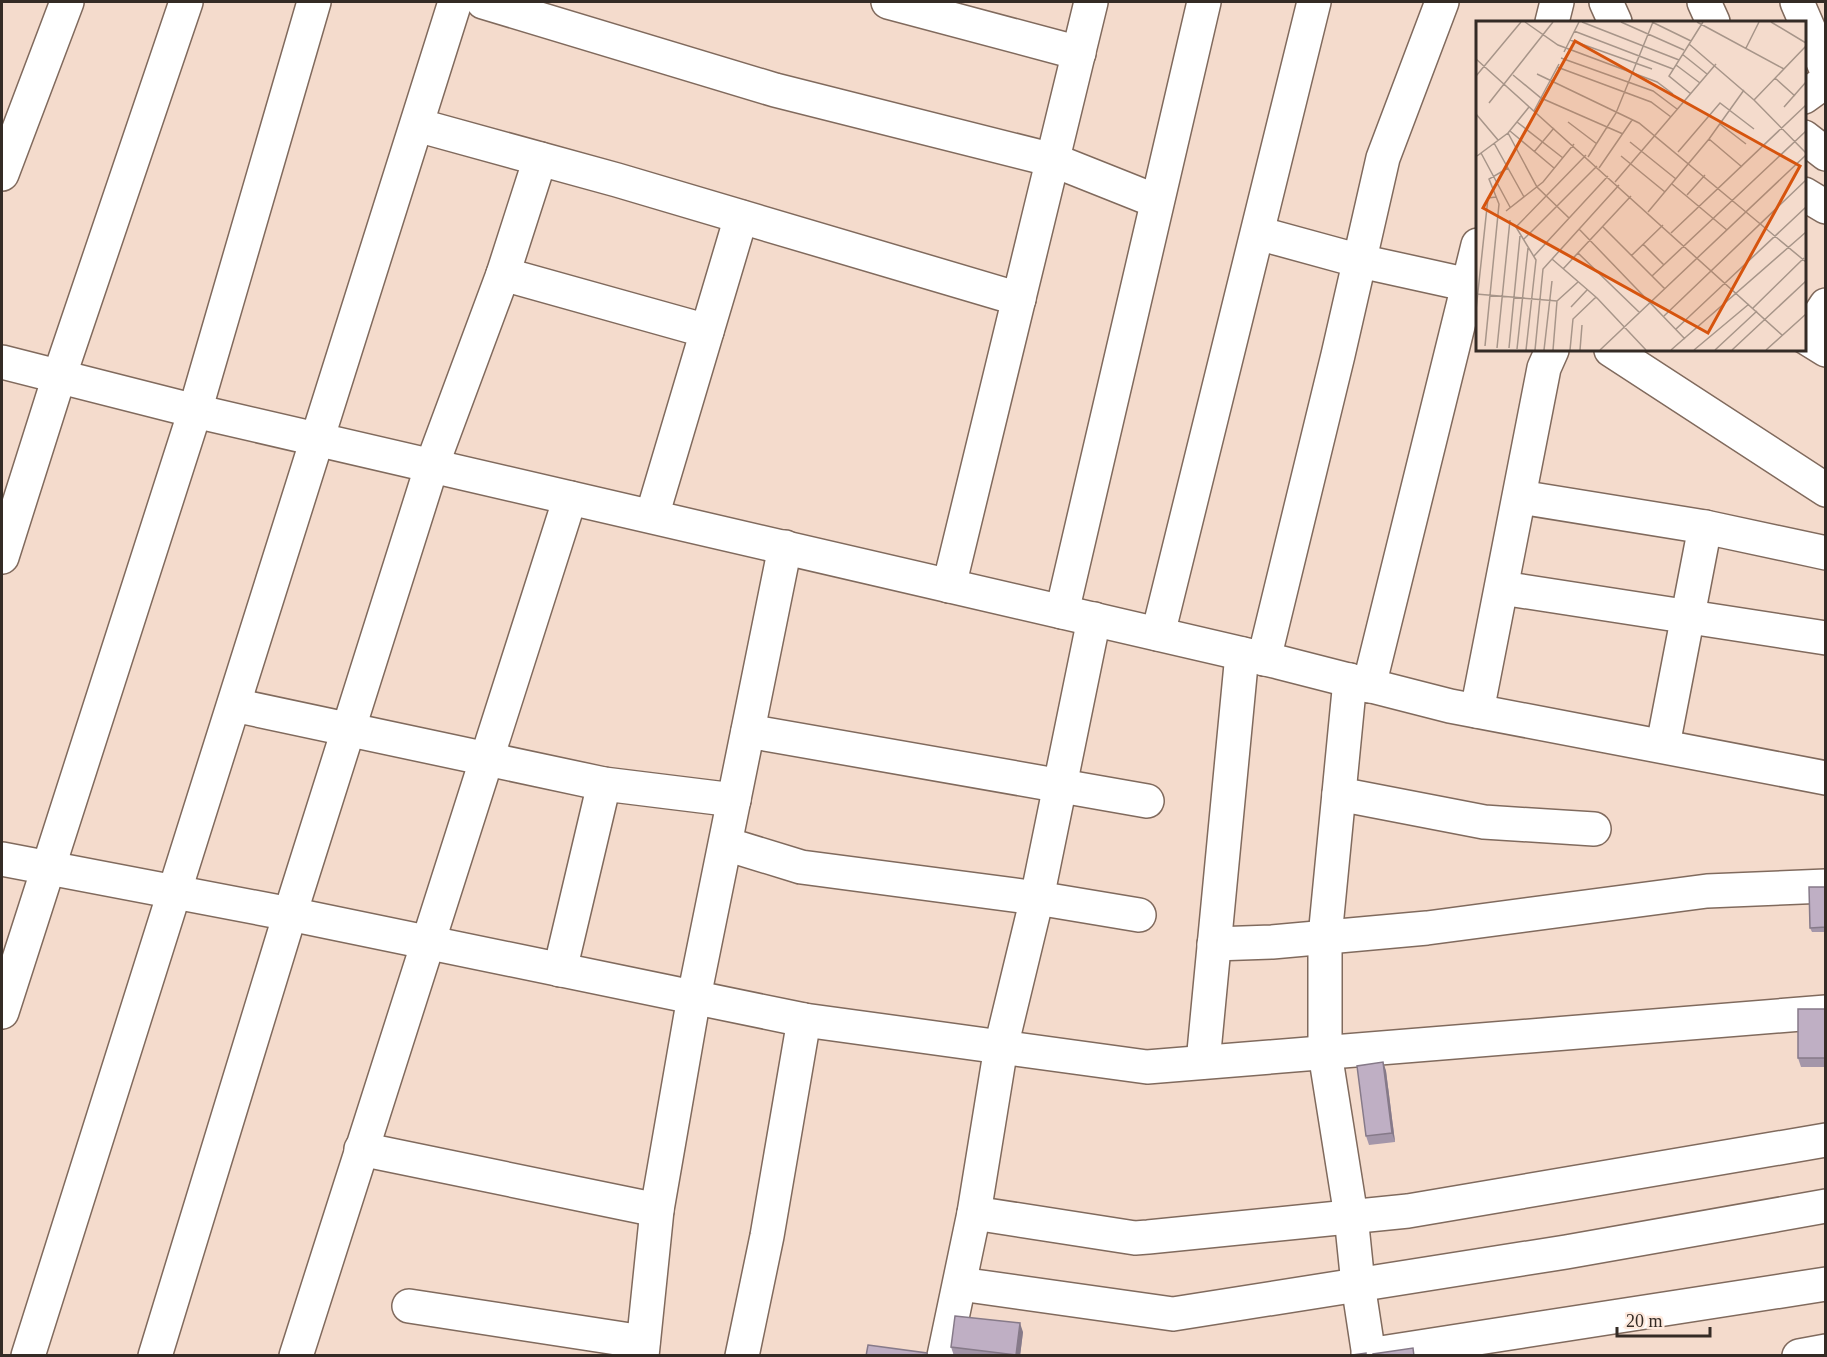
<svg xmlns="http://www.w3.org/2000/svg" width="1827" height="1357" font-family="Georgia,serif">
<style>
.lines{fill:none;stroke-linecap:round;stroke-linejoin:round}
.street-casing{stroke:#806a5d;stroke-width:36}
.street{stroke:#fff;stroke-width:33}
.wall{fill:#a496a9}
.shaded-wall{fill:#867a89}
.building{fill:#bfafc4;stroke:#867a89;stroke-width:1.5}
.inset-road{fill:none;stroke:#a79589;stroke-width:1.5}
.view{fill:#d6540e;fill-opacity:0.15;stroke:#d6540e;stroke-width:3}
.inset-edge{fill:none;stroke:#342b25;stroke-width:3}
</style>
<rect width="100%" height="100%" fill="#f4dbcc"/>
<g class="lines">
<defs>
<g id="street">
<path d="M483 2 775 90 1053 160 1156 201"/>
<path d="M888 2 1079 53"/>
<path d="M1606 2 1615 22"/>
<path d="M1704 2 1713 22"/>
<path d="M1797 2 1826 69"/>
<path d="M1552 22 1557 2"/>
<path d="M1804 97 1826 81"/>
<path d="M417 125 617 180 1019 299"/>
<path d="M1804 137 1826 154"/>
<path d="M2 174 67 2"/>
<path d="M1804 194 1826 207"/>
<path d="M1258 233 1360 261 1478 287"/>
<path d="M503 274 707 331"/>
<path d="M1826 305 1805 337 1826 350"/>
<path d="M1611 350 1826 490"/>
<path d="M2 362 195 411 1278 662 1450 706 1826 778"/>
<path d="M1520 497 1705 527 1826 553"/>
<path d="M652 516 741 217"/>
<path d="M2 557 59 377 186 2"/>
<path d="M949 586 1091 2"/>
<path d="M1502 588 1826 638"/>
<path d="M1062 612 1204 2"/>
<path d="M1158 634 1314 2"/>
<path d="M1264 659 1338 355 1383 158 1442 2"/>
<path d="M1350 680 1325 937V1053L1351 1216 1358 1284 1369 1356"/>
<path d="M1369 686 1478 245"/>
<path d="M234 705 604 784 734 800"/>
<path d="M1477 711 1544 368 1552 350"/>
<path d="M748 731 1147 801"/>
<path d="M1663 745 1705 527"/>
<path d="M1339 794 1484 822 1594 829"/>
<path d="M726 844 801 867 1037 898 1139 915"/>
<path d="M2 859 290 914 804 1020 1147 1067 1826 1012"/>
<path d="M1214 944 1272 942 1427 928 1707 891 1826 886"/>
<path d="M560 970 604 784"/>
<path d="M2 1012 195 411 314 2"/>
<path d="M1203 1062 1242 654"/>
<path d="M361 1149 657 1210"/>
<path d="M974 1213 1135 1238 1148 1237 1408 1211 1826 1140"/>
<path d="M960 1284 1173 1314 1566 1252 1826 1206"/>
<path d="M409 1306 643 1342"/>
<path d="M1368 1355 1826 1284"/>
<path d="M28 1356 455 2"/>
<path d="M155 1356 290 914 432 465 503 274 540 159"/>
<path d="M296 1356 570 498"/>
<path d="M642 1356 657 1210 694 997 785 547"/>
<path d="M742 1356 767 1236 804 1020"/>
<path d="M944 1356 974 1213 1001 1047 1037 898 1094 619"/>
<path d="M1799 1356 1826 1351"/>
</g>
</defs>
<use href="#street" class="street-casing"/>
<use href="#street" class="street"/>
</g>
<g class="wall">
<path d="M1826 887V932H1812L1810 928Z"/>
<path d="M1826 1009V1067H1801L1798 1058Z"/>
<path d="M1383 1062 1386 1071 1395 1142 1369 1145 1366 1136Z"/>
<path d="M1023 1332 1020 1356H954L951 1347Z"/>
</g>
<g class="shaded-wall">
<path d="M1383 1062 1386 1071 1395 1142 1392 1133Z"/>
<path d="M1020 1323 1023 1332 1020 1356H1016Z"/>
</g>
<g class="building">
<path d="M1809 887H1826V927L1810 928Z"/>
<rect x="1798" y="1009" width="28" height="49"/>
<path d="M1383 1062 1392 1133 1366 1136 1357 1066Z"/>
<path d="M955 1316 1020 1323 1016 1355 951 1347Z"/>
<path d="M868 1345 927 1353V1356H866Z"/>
<path d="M1413 1348 1414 1356H1373V1354Z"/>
<path d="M1366 1353V1356H1345Z"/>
</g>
<g transform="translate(1476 21)">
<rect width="330" height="330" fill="#f4dbcc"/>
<path class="inset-road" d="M49 1 82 24 181 61 197 73M106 1 203 39M145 1 208 29M176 1 215 20M221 1 308 48M295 1 330 22M98 10 197 48M94 19 176 48M213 23 278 79 330 132M270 27 283 1M88 31 103 1M206 33 231 53M85 37 177 70 201 88M0 38 306 314M200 44 224 62M81 46 175 81 195 96M61 53 163 102 330 241M37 54 65 77 147 113M0 55 45 1M299 57 319 75M215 73 193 55 227 1M278 79 330 25M13 82 77 1M308 86 330 61M58 90 83 43M0 93 22 119M41 101 87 137M92 101 121 123M244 103 270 123M34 110 78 147M32 112 61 166 93 197M233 118 266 146M154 121 200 158M18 122 48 176M58 131 78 107M202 131 244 82 278 108M5 132 34 186M1 135 32 112 53 86M145 135 189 171M112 136 140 92 177 1M123 147 156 99M139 161 240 43M196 163 251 209M211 174 229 154M30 190 67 161 98 123M172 191 233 118 268 69M127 206 189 268M103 208 209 318M195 212 330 84M47 219 121 145M167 223 188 244M102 232 164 292M58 235 132 155M155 235 187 204M76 238 121 277 170 329M87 248 155 175M176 255 330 110M0 273 81 280 102 261M95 286 111 269M277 287 328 237M0 289 12 177 20 176M188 295 330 159M200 308 330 186M9 325 23 183 13 158 32 147M21 327 34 199M33 327 44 215M41 328 52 227M50 329 60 239 40 206 110 134M59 329 67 248 143 164M68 329 76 260M77 329 81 280M94 329 97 298 120 276M104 329 106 304M124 329 330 134M195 329 330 211M218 329 273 283M239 329 281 290M256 329 330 260M290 329 330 293"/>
<path class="view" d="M99 20 324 145 232 312 7 187Z"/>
<rect width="330" height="330" class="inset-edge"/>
</g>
<rect width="1827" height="1357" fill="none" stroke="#342b25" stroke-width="6"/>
<path d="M1617 1327v9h93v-9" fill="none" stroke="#342b25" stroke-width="3"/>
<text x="1626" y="1327" font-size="18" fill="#342b25" stroke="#fee9dd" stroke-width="4.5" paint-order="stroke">20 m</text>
</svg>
